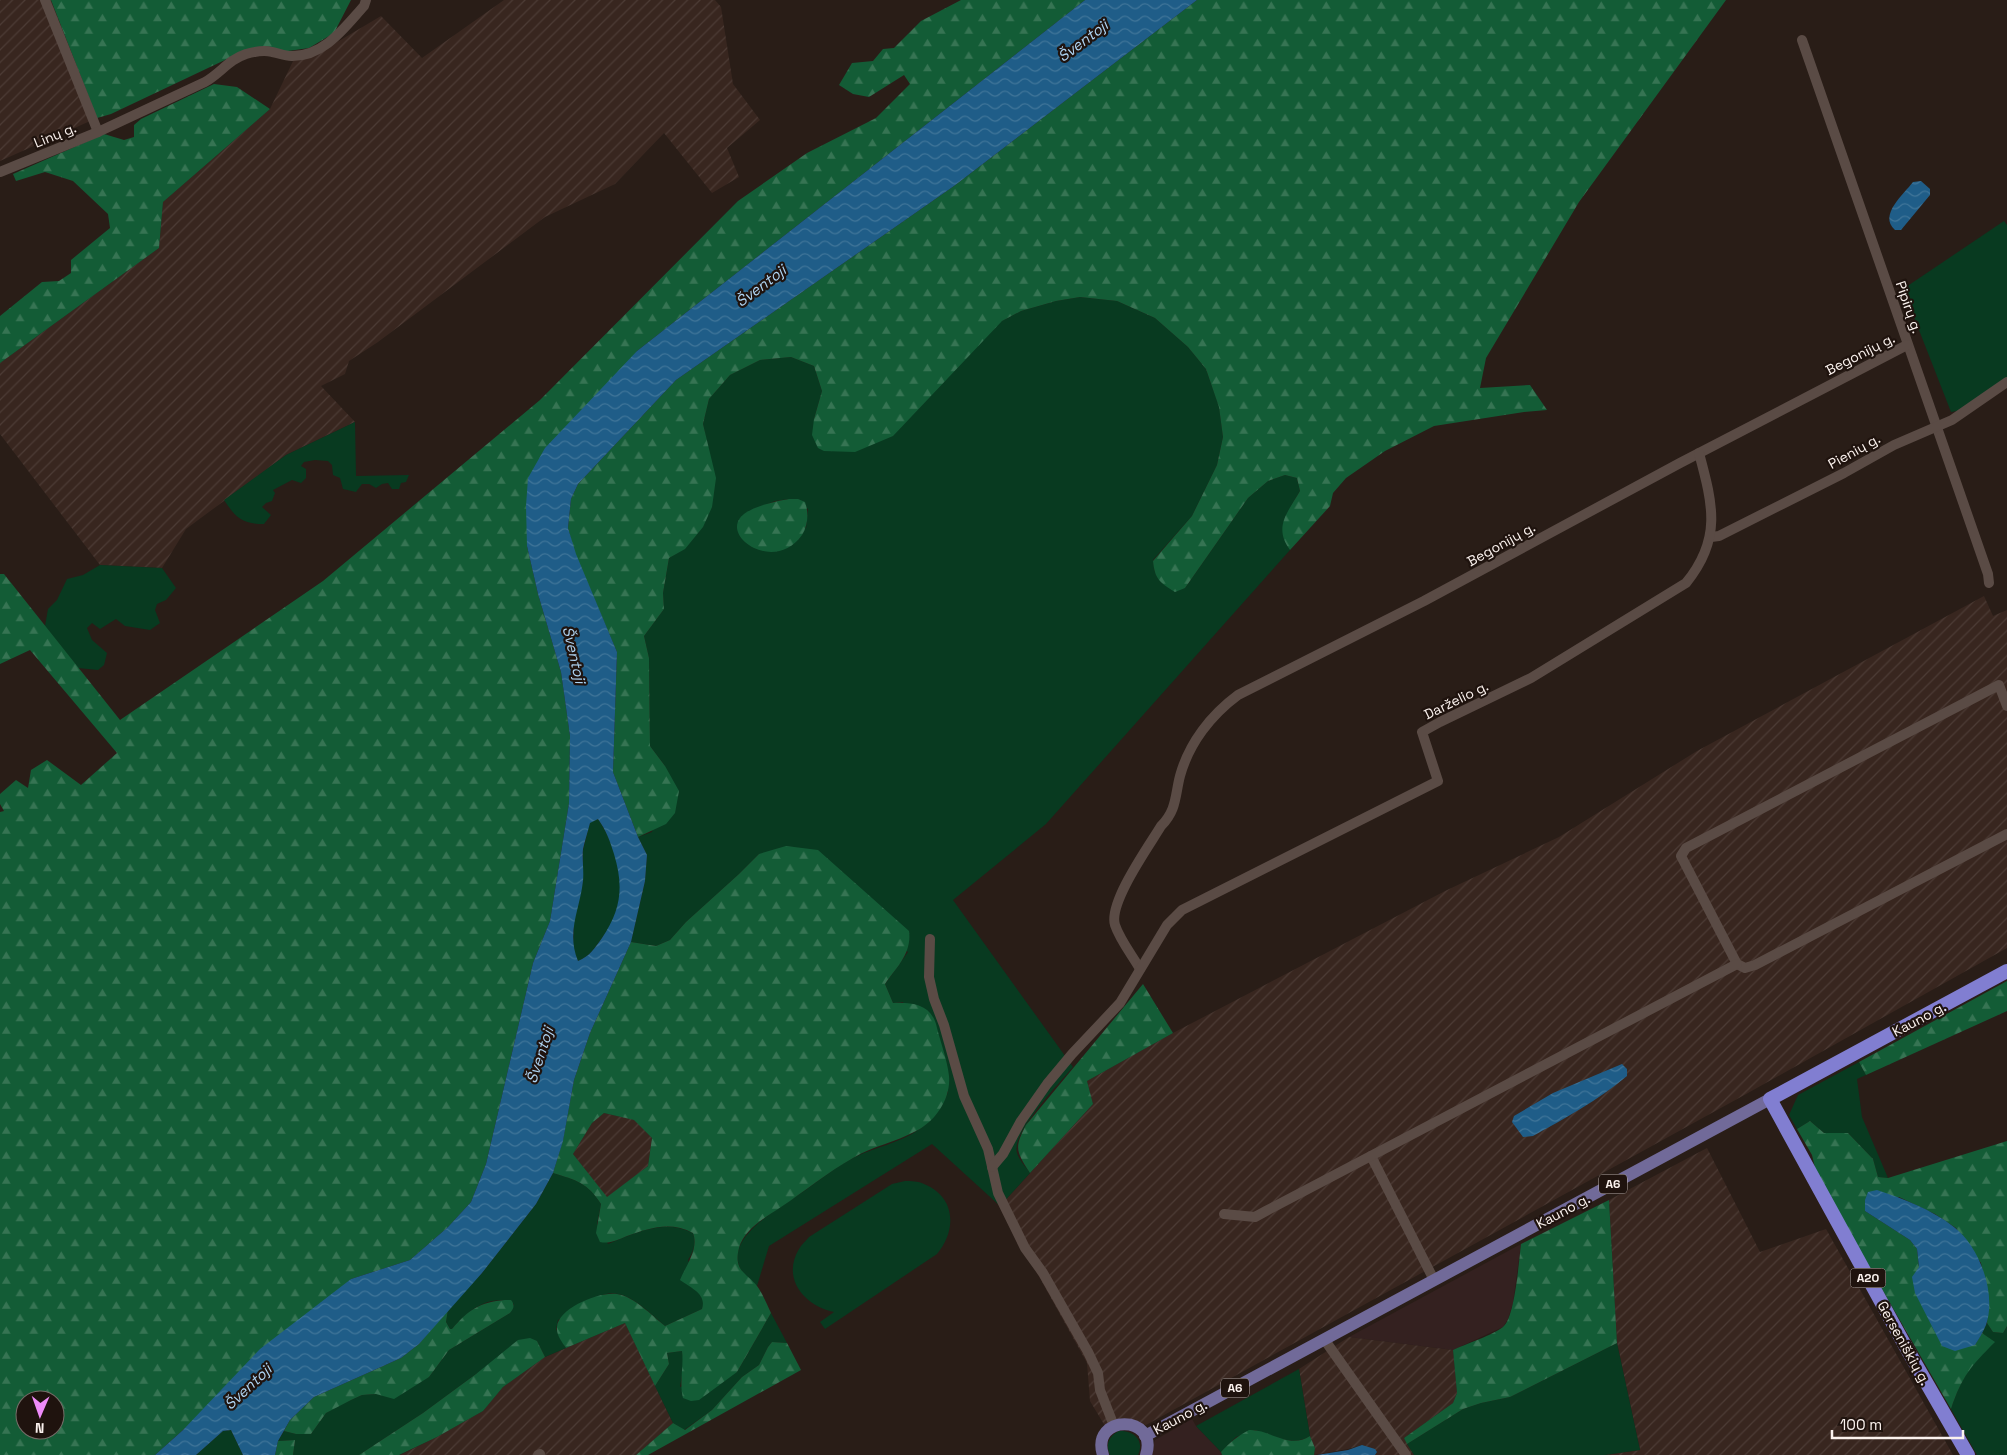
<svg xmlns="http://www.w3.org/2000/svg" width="2007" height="1455" font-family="'Space Grotesk',sans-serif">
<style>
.commercial{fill:#342120}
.industrial{fill:url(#industrial-furrows)}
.grass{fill:#083a20;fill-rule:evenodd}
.forest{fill:url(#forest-firs);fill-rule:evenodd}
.water{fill:url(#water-waves);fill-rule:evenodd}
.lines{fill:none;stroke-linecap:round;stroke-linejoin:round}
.minor{stroke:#5a4b45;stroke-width:10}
.major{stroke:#716a99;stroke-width:12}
.highway{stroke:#817ed1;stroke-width:14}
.labels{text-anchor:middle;stroke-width:4.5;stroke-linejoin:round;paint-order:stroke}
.shield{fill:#1f130e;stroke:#b9afab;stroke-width:1}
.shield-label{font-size:12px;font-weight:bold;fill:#fbf2ee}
.street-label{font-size:14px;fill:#fbf2ee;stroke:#1f130e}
.water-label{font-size:15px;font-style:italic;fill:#afd5f4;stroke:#1f130e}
</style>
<defs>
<pattern id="industrial-furrows" width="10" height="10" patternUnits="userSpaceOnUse" patternTransform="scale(1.25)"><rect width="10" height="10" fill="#38261f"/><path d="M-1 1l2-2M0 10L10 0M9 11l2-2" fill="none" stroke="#4c3b35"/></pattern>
<pattern id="forest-firs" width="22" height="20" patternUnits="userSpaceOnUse" patternTransform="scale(1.25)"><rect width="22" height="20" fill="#135c36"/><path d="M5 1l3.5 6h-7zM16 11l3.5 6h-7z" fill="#367453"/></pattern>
<pattern id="water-waves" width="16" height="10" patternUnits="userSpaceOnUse" patternTransform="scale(1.25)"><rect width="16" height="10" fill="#1f5d88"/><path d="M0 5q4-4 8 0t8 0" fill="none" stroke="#407599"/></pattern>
</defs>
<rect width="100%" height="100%" fill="#291d17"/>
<g class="commercial">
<path d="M1521 1244 1513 1303 1508 1319 1503 1327 1453 1350 1349 1337Z"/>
<path d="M1192 1419 1196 1426 1221 1452 1222 1455H1149L1155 1440Z"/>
</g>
<g class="industrial">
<path d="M0 0H51L97 118 0 161Z"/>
<path d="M504 0H715L721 7 733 84 760 120 727 148 739 177 712 193 664 133 615 184 545 217 378 342 349 361 345 374 321 386 355 422 286 455 186 529 162 568 100 565 0 434V363L159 248 163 202 270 109 294 59 317 54 381 16 422 58Z"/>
<path d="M1984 596 1993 616 2007 610V948L1748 1093 1146 1425 1127 1420 1105 1426 1090 1401 1087 1363 1000 1206 1093 1104 1087 1081 1173 1033 1445 891 1559 837 1697 751Z"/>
<path d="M604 1113 635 1120 652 1138 648 1166 607 1198 573 1154 592 1123Z"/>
<path d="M1707 1148 1760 1252 1826 1229 1953 1455H1605L1640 1450 1617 1343 1609 1200Z"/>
<path d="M625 1323 673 1423 636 1455H400L437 1437 483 1411 503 1387 545 1357Z"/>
<path d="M1349 1337 1453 1350 1457 1393 1453 1403 1404 1438 1414 1455H1375L1377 1452 1362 1445 1348 1449 1314 1455 1315 1448 1310 1436 1299 1369Z"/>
</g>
<g class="grass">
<path d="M2004 221 2007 225V378L1962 410 1951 412 1903 289Z"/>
<path d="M1080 297 1117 301 1155 318 1188 347 1206 369 1219 406 1223 437 1217 465 1192 516 1153 560 1155 572 1185 588 1248 498 1268 481 1285 475 1297 478 1300 491C1289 509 1276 530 1290 550L1046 824 953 900 1073 1067C1059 1084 1011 1132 1017 1153 1019 1160 1026 1167 1030 1173L1000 1206 932 1144 769 1246 757 1286C752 1282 746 1278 743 1273 719 1240 780 1208 801 1193 819 1181 836 1166 855 1157 875 1147 900 1143 918 1130 933 1120 942 1108 948 1092L903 1002 893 1003 885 984 908 952 759 854 739 874 686 922 670 940 656 946 631 942 645 881 647 855 638 837 652 832 665 766 650 746 649 658 644 636 664 609 663 593 669 558 685 548 708 447 703 424 709 399 730 375 760 360 791 357 814 366 822 391 814 419 1021 311 1056 301ZM789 499 808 509 806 528 750 511 775 501Z"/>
<path d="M355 422 356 476 409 475 406 482 401 483 399 489H392L388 483 382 484 376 488 369 484H362L356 492 343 489 340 478 333 475 332 465 328 461 315 460 304 462 301 466 306 469V478L301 483 292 480 273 490 275 493 272 501 266 503 262 507 271 515 264 524C242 524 236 518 224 500L286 455Z"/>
<path d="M100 565 162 568 176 588 166 600 157 604 155 610 160 623 150 630 125 626 116 619 100 629 92 623 87 628 92 640 107 653 104 665 98 670 78 668 45 626 48 609 57 600 67 579 83 575Z"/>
<path d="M598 819C618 848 628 889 613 922 610 928 605 933 602 938 593 950 591 955 578 961L573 949 574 918 583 881V850L590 822Z"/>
<path d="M1859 1062 1866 1075 1857 1079 1862 1117 1888 1178 1878 1177 1873 1159 1848 1133H1824L1810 1121 1797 1129 1789 1115 1798 1095Z"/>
<path d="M553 1173C576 1180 588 1183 601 1204L597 1224 608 1244C635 1233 664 1218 693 1233 696 1243 694 1251 688 1260L704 1303 702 1309 665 1326C650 1314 628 1289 606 1294 595 1296 570 1314 558 1320L556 1329 566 1348 545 1357 537 1341 476 1374 423 1413 359 1455H293L295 1440 278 1441 284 1431 296 1434H311L326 1413 335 1407 362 1395 376 1394 429 1377 449 1350 510 1313 514 1304C490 1292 467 1312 452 1329H450L446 1322 448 1309 482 1273 536 1204Z"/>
<path d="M905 1181C911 1181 918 1181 924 1184 956 1197 957 1230 937 1254L825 1329 820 1322 834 1312C805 1306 781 1279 799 1249 801 1245 806 1241 809 1237L892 1184Z"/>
<path d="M771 1313 787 1343 772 1342 768 1347 759 1365 742 1377 712 1410 684 1430 673 1423 655 1386 669 1364 667 1353 682 1351 684 1363 680 1387 737 1372Z"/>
<path d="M1987 1323 1993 1332 2003 1333 2007 1326V1455H1977L1951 1409C1962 1376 1970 1366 1994 1342L1982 1333Z"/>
<path d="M1617 1343 1640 1450 1605 1455H1414L1407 1444 1463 1409 1481 1403 1510 1397Z"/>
<path d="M1299 1369 1310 1436C1293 1447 1272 1436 1255 1430L1236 1437 1221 1452 1196 1426Z"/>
<path d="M231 1430 243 1455H196L223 1431Z"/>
<path d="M1119 1431C1133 1430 1145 1440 1138 1455H1110C1105 1444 1109 1436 1119 1431Z"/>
</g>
<g class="forest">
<path d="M51 0H351L334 33 309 48 288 51 246 50 111 114 97 118Z"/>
<path d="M961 0H1085L637 351 527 546 538 594 561 672 570 736 569 803 550 921 533 963 486 1164 471 1202 448 1227 410 1260 351 1279 155 1455H0V812L4 811 0 804V794L16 780 28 788 31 770 47 760 81 785 117 753 30 650 0 664V574H4L120 720 323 581 540 400 738 201 807 153 876 118 910 84 904 75 869 97 853 94 839 85 852 63 873 61 883 49 894 48 921 21ZM25 1400H55V1430H25Z"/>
<path d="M1197 0H1726L1579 202 1486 358 1480 388 1530 385 1547 410 1524 412 1434 426 1385 451 1346 478 1333 493 1330 506 1290 550C1273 527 1288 512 1300 491L1297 478 1285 475 1268 481 1248 498 1185 588 1175 592C1159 582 1155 579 1153 561L1192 516 1217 465 1223 437 1219 407 1206 369 1188 347 1155 318 1117 301 1080 297 1056 301 1021 311 1002 321 893 436 855 452 824 451 818 448 812 435 814 419 822 391 814 366 791 357 760 360 730 375 709 399 703 424 716 478 712 507 703 527 685 549 669 558 663 593 664 609 644 636 649 658 650 746 665 766 679 791 675 813 666 824 638 837 613 772 617 652 575 554 568 528 571 499 578 484 676 380 954 186Z"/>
<path d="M214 84 237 87 270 109 163 202 159 248 0 363V316L42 282 59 281 71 273V260L110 228 108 214 73 181 45 172 16 181 13 174 104 134 124 140 134 137V125L141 119Z"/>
<path d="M789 499H798L805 502C809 513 808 525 802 535 776 572 724 540 740 518 748 507 777 501 789 499Z"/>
<path d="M786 846 818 850 909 931C912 953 897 967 885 984L893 1003C911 1002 930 1004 936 1024 940 1041 947 1059 949 1076 951 1098 936 1121 916 1131 896 1142 873 1146 853 1158 828 1172 805 1191 781 1207 766 1217 744 1229 739 1248 733 1271 747 1273 757 1286 763 1294 767 1305 771 1313L737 1372 699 1400 691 1401 683 1398C679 1382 684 1367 682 1351L667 1353 669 1364 655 1386 625 1323 566 1348C562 1342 556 1335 557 1327 558 1308 600 1291 617 1294 635 1297 651 1315 665 1326L702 1309C707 1294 691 1288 680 1280 686 1265 699 1249 693 1233 671 1221 649 1228 627 1236 617 1240 610 1244 600 1242L596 1233 601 1204C588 1183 576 1180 553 1173L563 1140 574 1080 590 1033 631 942 656 946 670 940 686 922 739 874 759 854ZM604 1113 634 1120 652 1138 648 1166 607 1197 573 1154 592 1123Z"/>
<path d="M2007 981V1011L1866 1075 1859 1062Z"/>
<path d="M1143 984 1173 1033 1087 1081 1093 1104 1030 1173C1016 1151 1014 1148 1026 1125Z"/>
<path d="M1810 1121 1824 1133H1848L1873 1159 1878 1177 1888 1178 2007 1141V1326L2003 1333 1993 1332 1987 1323 1989 1301 1981 1263 1956 1228 1935 1214 1899 1197 1865 1211 1910 1240 1917 1249 1919 1267 1975 1345 1982 1333 1995 1342C1971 1366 1962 1376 1951 1409L1817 1176 1812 1155 1797 1129Z"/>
<path d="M1609 1200 1617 1343 1510 1397 1481 1403 1463 1409 1407 1444 1404 1438 1453 1403 1457 1393 1453 1350C1464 1345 1495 1334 1503 1327 1515 1318 1519 1260 1521 1244Z"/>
<path d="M505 1300H511C515 1305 514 1308 510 1313L449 1350 429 1377 394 1399 376 1394 362 1395 351 1400 326 1413 311 1434H296L284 1431 290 1420 314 1397 401 1358 419 1344 448 1309 446 1322 450 1329H452C468 1310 480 1302 505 1300Z"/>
<path d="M530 1338 537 1341 545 1357 503 1387 483 1411 437 1437 399 1455H359L423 1413 476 1374 518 1340Z"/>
<path d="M772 1342 787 1343 801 1370 648 1455H636L673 1423 685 1430 712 1410 742 1377 759 1365 768 1347Z"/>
<path d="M1249 1430C1270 1429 1289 1450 1310 1436L1315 1448 1314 1455H1222L1221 1452C1230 1442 1238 1436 1249 1430Z"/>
<path d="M295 1440 293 1455H275L278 1441Z"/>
</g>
<g class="water">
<path d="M1085 0H1197L954 186 676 380 578 484 571 499 568 528 576 554 617 652 613 772 638 837 647 855 645 881 631 942 590 1033 574 1080 563 1141 553 1173 536 1204 482 1273 419 1344 401 1358 314 1397 290 1420 278 1441 275 1455H243L231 1430 223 1431 196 1455H155L183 1430 260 1349 351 1279 410 1260 448 1227 471 1202 486 1164 533 963 550 921 569 803 570 736 561 672 538 594 527 546 526 506 528 478 545 448 637 351ZM598 819C606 830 610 841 614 854 624 887 621 910 602 938 594 949 590 956 578 961 566 932 580 909 583 881 584 870 582 859 583 849 585 840 588 831 590 823Z"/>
<path d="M1921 181 1930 189V195L1901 230H1895C1878 215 1904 194 1913 182Z"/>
<path d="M1622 1064 1627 1069V1076C1597 1101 1567 1117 1533 1136L1523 1137 1512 1122 1514 1116 1553 1093Z"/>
<path d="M1877 1190C1904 1199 1931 1209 1954 1227 1979 1246 1997 1293 1986 1325 1983 1332 1979 1339 1975 1345L1955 1351 1942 1346 1915 1293 1912 1277 1919 1267 1917 1249 1910 1240 1865 1211V1200L1868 1192Z"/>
<path d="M1362 1445 1375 1449 1377 1452 1375 1455H1317L1348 1450Z"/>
</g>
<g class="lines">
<g class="minor">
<path d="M45 0 98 132"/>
<path d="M1802 40 1988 574 1989 583"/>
<path d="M0 172 98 132 205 82C222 72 228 60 246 54 253 52 265 50 272 52 278 53 285 56 291 56 324 57 345 27 364 6L366 0"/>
<path d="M1711 537 1719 536 1844 473 1894 445 1952 420 2007 382"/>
<path d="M2007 706 1999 685 1686 848 1681 856 1737 964 1745 968 1755 965 2007 834"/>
<path d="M930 939 929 977 934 999 944 1025 964 1096 988 1149 998 1193 1025 1248 1043 1273 1088 1352 1098 1373 1100 1390 1114 1426"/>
<path d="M1140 969C1132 955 1120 940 1115 925 1108 903 1149 846 1161 826 1177 810 1175 795 1180 776 1189 743 1211 715 1238 695L1424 601 1680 463 1907 345"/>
<path d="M1371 1156 1434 1280"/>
<path d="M992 1167 1003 1154 1021 1121 1047 1084 1072 1054 1120 1003 1167 925 1182 910 1438 781 1422 732 1440 722 1531 678 1686 583C1722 539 1713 505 1699 453"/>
<path d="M1224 1214 1255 1217 1266 1211 1737 964"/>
<path d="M1324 1339 1406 1455"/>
<path d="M538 1455 540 1454"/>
</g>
<g class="major">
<path d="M1145 1436 1770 1099"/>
<path d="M1103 1455C1090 1414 1159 1414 1146 1455"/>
</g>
<path class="highway" d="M1968 1455 1907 1349 1770 1099 2007 971"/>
</g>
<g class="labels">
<g class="shield">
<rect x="1599" y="1174.5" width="28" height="19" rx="4"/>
<rect x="1850.5" y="1268.5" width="35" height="19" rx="4"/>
<rect x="1221" y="1378.5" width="28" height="19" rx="4"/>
</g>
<g class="shield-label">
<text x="1613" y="1188">A6</text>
<text x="1868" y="1282">A20</text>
<text x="1235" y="1392">A6</text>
</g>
<g class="street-label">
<text transform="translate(55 135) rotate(-22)" y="5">Linų g.</text>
<text transform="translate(1909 307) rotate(71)" y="5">Pipirų g.</text>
<text transform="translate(1860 354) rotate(-27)" y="5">Begonijų g.</text>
<text transform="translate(1854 451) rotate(-29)" y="5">Pienių g.</text>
<text transform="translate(1501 544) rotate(-29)" y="5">Begonijų g.</text>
<text transform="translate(1456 700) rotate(-26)" y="5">Darželio g.</text>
<text transform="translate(1919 1019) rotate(-28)" y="5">Kauno g.</text>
<text transform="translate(1563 1211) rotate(-28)" y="5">Kauno g.</text>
<text transform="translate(1904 1343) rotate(61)" y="5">Gerseniškių g.</text>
<text transform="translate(1180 1417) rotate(-28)" y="5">Kauno g.</text>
</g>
<g class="water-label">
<text transform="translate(1083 41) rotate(-37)" y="5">Šventoji</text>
<text transform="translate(761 286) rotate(-37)" y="5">Šventoji</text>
<text transform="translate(574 655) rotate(77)" y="5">Šventoji</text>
<text transform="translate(540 1055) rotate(-72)" y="5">Šventoji</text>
<text transform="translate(248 1387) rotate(-43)" y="5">Šventoji</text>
</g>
</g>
<g transform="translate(40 1415) rotate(182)"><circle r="24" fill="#1f130e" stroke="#776c68"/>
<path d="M0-4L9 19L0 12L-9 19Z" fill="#ee8bf8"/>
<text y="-8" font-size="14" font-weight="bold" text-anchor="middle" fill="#fbf2ee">N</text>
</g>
<path d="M1832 1430v8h131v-8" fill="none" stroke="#fbf2ee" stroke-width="2.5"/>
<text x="1840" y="1430" font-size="15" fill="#fbf2ee" stroke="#1f130e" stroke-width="4" paint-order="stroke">100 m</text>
</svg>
